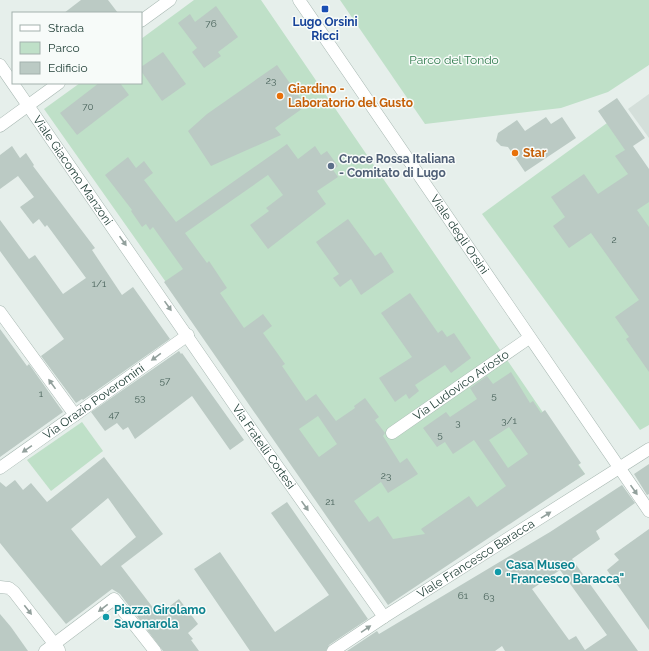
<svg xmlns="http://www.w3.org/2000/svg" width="649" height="651" font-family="Raleway,sans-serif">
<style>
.built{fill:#d4dfda}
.green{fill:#bfe0c8}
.building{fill:#bbcac4;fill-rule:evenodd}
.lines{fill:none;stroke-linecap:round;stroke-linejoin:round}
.street-casing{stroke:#a8b8b2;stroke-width:13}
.street{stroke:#fff;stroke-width:12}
.oneway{fill:#92a09c}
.transit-dot{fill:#1a4fb4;stroke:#f7fbf9;stroke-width:1.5}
.food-dot{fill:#e8710a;stroke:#f7fbf9;stroke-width:1.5}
.service-dot{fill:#5c6f8a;stroke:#f7fbf9;stroke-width:1.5}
.culture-dot{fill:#0f9aa8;stroke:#f7fbf9;stroke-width:1.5}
.labels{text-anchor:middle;stroke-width:3;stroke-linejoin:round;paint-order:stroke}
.number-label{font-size:10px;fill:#4a645c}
.transit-label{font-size:12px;font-weight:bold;fill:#164399;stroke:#f7fbf9}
.park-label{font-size:12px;fill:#2d7a4b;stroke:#f7fbf9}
.food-label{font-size:12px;font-weight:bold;fill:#c56008;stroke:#f7fbf9;text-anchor:start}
.service-label{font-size:12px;font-weight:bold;fill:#4e5e75;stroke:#f7fbf9;text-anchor:start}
.street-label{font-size:12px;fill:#24423a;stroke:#f7fbf9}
.culture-label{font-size:12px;font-weight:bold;fill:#0d838f;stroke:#f7fbf9;text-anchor:start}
</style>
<rect width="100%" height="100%" fill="#e6efeb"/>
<path class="built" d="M649 94V138L628 109Z"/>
<g class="green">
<path d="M194 0H261L585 474 389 599 44 109 80 83H141V39Z"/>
<path d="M340 0H649V65L608 92 561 108 425 124Z"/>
<path d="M607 123 649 180V425L640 430 482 214Z"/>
<path d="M82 422 103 451 51 491 27 460Z"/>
</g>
<g class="building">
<path d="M81 0H108L118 13H64Z"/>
<path d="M216 6 238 37 218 52 221 56 204 68 192 52 197 48 178 23 190 14 195 22Z"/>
<path d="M163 52 186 84 162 101 141 71V67Z"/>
<path d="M277 65 306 106 275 128 281 135 211 166 188 131 207 114Z"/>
<path d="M99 83H120L129 95 77 135 60 113Z"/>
<path d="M617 98 645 138 633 146 649 169V202L637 210 649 227V372L626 339 629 337 615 317 639 300 591 233 569 248 553 226 565 217 551 197 584 174 598 194 628 174 615 156 625 150 598 111Z"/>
<path d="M546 117 551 124 562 117 576 138 525 172 508 147 501 146 496 141 498 133 517 120 525 131Z"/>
<path d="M287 144 298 159 315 146 321 155 327 151 338 166 333 170 338 177 317 191 326 204 268 249 250 225 269 211 266 208 283 195 268 175 185 233 207 263 209 261 227 288 220 293 244 328 263 314 272 326 263 333 285 364 282 366 306 401 316 394 336 421 355 408 354 406 365 398 379 417 375 420 385 433 383 436 400 463 407 458 418 474 388 493 381 482 354 501 369 522 378 516 393 539 425 534 421 529 469 496 477 507 506 486 474 440 453 454 445 442 437 447 423 428 446 412 450 417 477 399 470 388 487 376 493 384 511 372 530 403 533 401 541 413 545 410 581 463 578 465 585 474 388 605 164 282 183 269 153 227 150 230 146 224 142 227 131 211 132 210 105 175 128 157 136 168 144 161 153 173 144 180 176 222ZM318 416 337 444 319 457 299 429ZM509 427 528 454 508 468 489 440Z"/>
<path d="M12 146 20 158 26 153 34 165 33 166 95 248 92 250 122 295 133 287 170 339 83 400 82 399 76 403 41 356 64 339 0 251V220L29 259 35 255 63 294 86 278 47 225 45 227 39 219 33 224 20 207 34 197 18 176 0 189V155Z"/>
<path d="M348 219 375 256 381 252 394 272 361 295 351 279 340 287 333 278 339 274 316 242Z"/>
<path d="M410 293 438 333 442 330 447 337 454 333 471 358 451 373 445 365 415 385 419 391 409 399 406 394 395 402 379 378 412 357 381 313Z"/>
<path d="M0 329 27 366 29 364 63 412 0 457Z"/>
<path d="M179 351 181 354 182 353 244 440 230 450 192 396 135 439 128 427 123 430 117 423 105 431 91 412Z"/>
<path d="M104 457 163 534 121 566 154 609 160 604 165 610 179 599 198 624 188 633 193 639 191 640 199 651H163L120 594 112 589 66 624 0 543V482L6 487 15 480 23 490 31 483 47 502ZM108 498 136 537 101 566 71 529Z"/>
<path d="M649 464V494L647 495 634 474Z"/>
<path d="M622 485 635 503 596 531 600 539 572 559 638 651H505L502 646 495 651H347L377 631 379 634 550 532ZM560 570 607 635 585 650 576 636 569 640 532 589Z"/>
<path d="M287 502 368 619 329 645 326 651H250L194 569 220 552 275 632 329 595 271 513Z"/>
<path d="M649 529V630L607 570 619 560 614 554Z"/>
<path d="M0 614 11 627 28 651H0Z"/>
</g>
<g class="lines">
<defs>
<g id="street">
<path id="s1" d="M299 0 649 511"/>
<path d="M141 21 170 0"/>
<path id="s2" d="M0 65 258 439 384 617"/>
<path d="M0 126 59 83"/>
<path d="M0 312 75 415"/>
<path id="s3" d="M392 433 529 338"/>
<path id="s4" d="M0 468 188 335"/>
<path d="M0 587 9 588 14 592 59 650"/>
<path d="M45 651 114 599 155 651"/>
<path id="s5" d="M333 651 384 617 649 449"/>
</g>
</defs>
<use href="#street" class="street-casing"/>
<use href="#street" class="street"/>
</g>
<defs><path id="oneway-solid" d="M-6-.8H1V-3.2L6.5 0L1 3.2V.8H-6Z"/></defs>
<g class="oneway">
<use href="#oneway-solid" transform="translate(123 241) rotate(55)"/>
<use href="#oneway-solid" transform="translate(168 306) rotate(55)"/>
<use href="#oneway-solid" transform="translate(156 357) rotate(144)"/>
<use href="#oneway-solid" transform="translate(52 384) rotate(-126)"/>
<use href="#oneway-solid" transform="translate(27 449) rotate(145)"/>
<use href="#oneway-solid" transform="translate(634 490) rotate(55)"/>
<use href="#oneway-solid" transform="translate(305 506) rotate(55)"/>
<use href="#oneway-solid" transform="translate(546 515) rotate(-32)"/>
<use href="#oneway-solid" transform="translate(103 608) rotate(142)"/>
<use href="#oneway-solid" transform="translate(28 610) rotate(52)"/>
<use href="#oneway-solid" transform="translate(366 629) rotate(-34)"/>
</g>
<rect class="transit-dot" x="321" y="5" width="8" height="8" rx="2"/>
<g class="food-dot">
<circle cx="280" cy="96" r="4"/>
<circle cx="515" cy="153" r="4"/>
</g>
<circle class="service-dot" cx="331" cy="166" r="4"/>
<g class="culture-dot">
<circle cx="498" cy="572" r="4"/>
<circle cx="106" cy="617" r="4"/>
</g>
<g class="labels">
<g class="number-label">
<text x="211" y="27">76</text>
<text x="271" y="84">23</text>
<text x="88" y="110">70</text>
<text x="614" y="243">2</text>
<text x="99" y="287">1/1</text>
<text x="165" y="384">57</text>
<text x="41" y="397">1</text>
<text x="494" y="399">5</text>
<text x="140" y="401">53</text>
<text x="114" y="418">47</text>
<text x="509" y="424">3/1</text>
<text x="458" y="426">3</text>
<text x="440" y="438">5</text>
<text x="386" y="479">23</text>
<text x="330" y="505">21</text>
<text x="463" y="599">61</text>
<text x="489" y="600">63</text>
</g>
<g class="transit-label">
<text x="325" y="26">Lugo Orsini<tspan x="325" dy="14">Ricci</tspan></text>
</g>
<g class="park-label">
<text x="454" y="64">Parco del Tondo</text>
</g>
<g class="food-label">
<text x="288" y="93">Giardino -<tspan x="288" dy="14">Laboratorio del Gusto</tspan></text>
<text x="523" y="157">Star</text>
</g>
<g class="service-label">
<text x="339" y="163">Croce Rossa Italiana<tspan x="339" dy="14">- Comitato di Lugo</tspan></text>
</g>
<g class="street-label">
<text dy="4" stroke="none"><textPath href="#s2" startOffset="128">Viale Giacomo Manzoni</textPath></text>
<text dy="4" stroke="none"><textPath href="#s1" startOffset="284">Viale degli Orsini</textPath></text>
<text dy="4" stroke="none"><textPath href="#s3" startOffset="84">Via Ludovico Ariosto</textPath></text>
<text dy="4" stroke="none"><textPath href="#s4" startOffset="115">Via Orazio Poveromini</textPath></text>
<text dy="4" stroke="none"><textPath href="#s2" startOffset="464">Via Fratelli Cortesi</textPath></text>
<text dy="4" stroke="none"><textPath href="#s5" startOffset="170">Viale Francesco Baracca</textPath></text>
</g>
<g class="culture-label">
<text x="506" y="569">Casa Museo<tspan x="506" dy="14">"Francesco Baracca"</tspan></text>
<text x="114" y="614">Piazza Girolamo<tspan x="114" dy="14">Savonarola</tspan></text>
</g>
</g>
<rect x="12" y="12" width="130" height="72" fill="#f7fbf9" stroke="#a3b1ad"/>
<rect x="20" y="25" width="20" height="6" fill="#ffffff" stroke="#a3b1ad"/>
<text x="48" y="32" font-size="12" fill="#24423a">Strada</text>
<rect x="20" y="42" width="20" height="12" fill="#bfe0c8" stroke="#a3b1ad"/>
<text x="48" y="52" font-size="12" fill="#24423a">Parco</text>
<rect x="20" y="62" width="20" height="12" fill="#bbcac4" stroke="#a3b1ad"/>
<text x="48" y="72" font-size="12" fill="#24423a">Edificio</text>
</svg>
